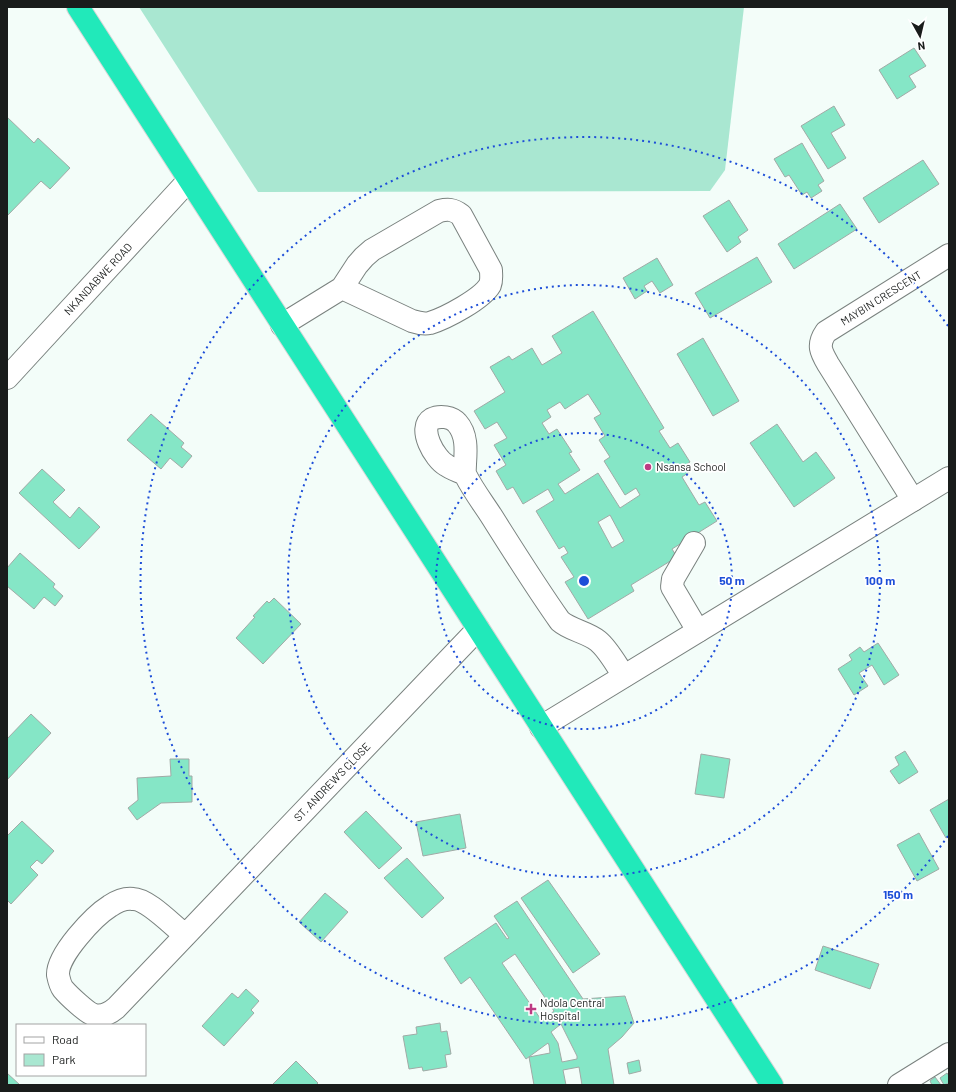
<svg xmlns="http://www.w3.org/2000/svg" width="956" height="1092" font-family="Barlow,sans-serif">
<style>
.green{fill:#a9e7d1}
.building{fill:#85e6c6;stroke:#a1aaa6;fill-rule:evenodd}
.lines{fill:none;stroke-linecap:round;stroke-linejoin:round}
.minor-casing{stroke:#7a827f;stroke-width:24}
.highway-casing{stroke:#d6d6d6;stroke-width:24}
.minor{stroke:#fff;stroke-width:22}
.highway{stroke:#21e9ba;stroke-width:22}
.ring{fill:none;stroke:#1d4ed8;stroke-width:2;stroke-dasharray:2 4}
.poi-dot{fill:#bd3b83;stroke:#fff;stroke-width:1.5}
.labels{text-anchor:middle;stroke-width:3.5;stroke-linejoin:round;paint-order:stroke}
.street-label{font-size:11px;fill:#191c1b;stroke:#fff}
.poi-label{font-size:11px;fill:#191c1b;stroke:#fff;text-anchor:start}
.centre{fill:#1d4ed8;stroke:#fff;stroke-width:2}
.ring-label{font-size:12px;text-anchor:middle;font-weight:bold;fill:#1d4ed8;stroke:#fff;stroke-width:3.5;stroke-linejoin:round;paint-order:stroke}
</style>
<rect width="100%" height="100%" fill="#f3fdf9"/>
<path class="green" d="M139 7H744L725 170 710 191 258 192Z"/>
<g class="building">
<path d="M914 48 926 66 909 76 916 87 897 99 879 70Z"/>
<path d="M834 106 845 125 831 133 846 158 828 169 801 126Z"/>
<path d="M7 117 34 143 38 138 70 168 50 189 41 181 7 216Z"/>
<path d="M802 143 824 181 818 185 822 191 811 198 807 192 802 195 789 175 785 177 774 159Z"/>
<path d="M923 160 939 184 879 223 863 198Z"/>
<path d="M729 200 748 230 738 237 741 242 727 252 703 216Z"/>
<path d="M840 204 857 229 794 269 778 244Z"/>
<path d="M757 257 772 282 710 318 695 293Z"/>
<path d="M657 258 673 285 660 293 652 281 644 286 647 291 635 299 623 278Z"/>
<path d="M593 311 664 428 659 431 670 448 678 443 690 462 687 464 691 471 682 477 699 505 705 502 717 521 672 549 677 557 631 585 634 591 588 619 565 582 574 577 561 557 568 553 564 546 559 549 536 511 554 500 548 489 523 504 513 487 507 490 496 471 506 465 494 445 507 438 497 422 485 429 474 411 505 392 490 367 509 356 512 360 532 348 542 365 562 353 552 336ZM588 394 601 414 594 418 605 436 599 440 610 457 604 461 625 495 636 488 640 495 620 508 598 473 565 494 558 484 580 470 569 453 572 452 557 429 549 434 542 423 551 417 547 410 560 402 565 409ZM610 515 624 541 612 548 598 522Z"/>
<path d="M703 338 739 401 713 416 677 354Z"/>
<path d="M151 414 184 443 181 447 192 456 182 468 170 458 161 469 127 440Z"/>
<path d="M777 424 803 462 816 452 835 478 794 507 750 443Z"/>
<path d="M42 469 65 490 53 502 70 518 79 507 100 527 79 549 19 493Z"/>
<path d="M20 553 55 584 53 587 63 596 55 606 44 597 34 609 7 586V568Z"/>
<path d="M274 598 301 624 263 664 236 638 255 617 253 616 267 601 269 603Z"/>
<path d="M878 643 899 675 884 685 872 665 859 673 868 686 854 695 838 669 852 660 849 655 860 647 864 652Z"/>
<path d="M31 714 51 733 7 780V739Z"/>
<path d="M905 751 918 772 899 784 890 771 899 765 895 757Z"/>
<path d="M701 754 730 759 724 798 695 794Z"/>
<path d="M170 759H189V776H192V802L161 803 137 820 128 808 138 800 137 778 171 776Z"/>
<path d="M949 799V836L946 838 930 810Z"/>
<path d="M366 811 402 848 379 869 344 832Z"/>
<path d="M460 814 466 848 423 856 416 822Z"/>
<path d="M22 821 54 851 42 864 37 860 30 867 38 875 11 904 7 900V836Z"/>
<path d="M919 833 939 869 917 881 897 845Z"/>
<path d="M407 858 444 898 422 918 384 878Z"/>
<path d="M548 880 600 954 573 973 521 898Z"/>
<path d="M325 893 348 912 321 942 299 922Z"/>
<path d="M517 901 583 999 625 996 634 1023 622 1037 608 1049 614 1085H582L579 1067 563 1070 566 1085H534L529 1057 550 1053 549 1045 548 1043 526 1059 470 977 461 984 444 958 496 923 507 939 509 938 494 916ZM515 954 554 1011 542 1021 502 963ZM561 1024 577 1056V1059L562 1062 558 1043 551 1032Z"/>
<path d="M823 946 879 964 870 989 815 970Z"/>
<path d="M246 989 259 1001 251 1010 254 1013 224 1046 202 1026 232 993 238 998Z"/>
<path d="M440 1023 441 1032 447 1031 451 1054 445 1055 447 1067 423 1071 422 1067 409 1069 403 1036 417 1034 416 1027Z"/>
<path d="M639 1060 641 1071 629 1074 627 1063Z"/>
<path d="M296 1061 318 1083 316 1085H272Z"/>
<path d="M7 1073 20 1085H7Z"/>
<path d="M947 1073 949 1076V1083L944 1085 940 1078Z"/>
<path d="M935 1077 941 1085H932L930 1081Z"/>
</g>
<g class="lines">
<defs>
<g id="minor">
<path d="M282 325 342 288 357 265 364 257 372 250 439 211C448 209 453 209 461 215L491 270C491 275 492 280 490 285 482 299 446 318 430 323 424 324 418 323 412 321L342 288"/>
<path d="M7 378 188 181"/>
<path d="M465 474C459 471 451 469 446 465 435 459 417 428 432 419 440 415 452 417 457 423 467 434 466 450 465 464 465 468 464 472 466 476 473 490 483 503 492 517 514 552 536 587 560 621 570 630 587 632 598 641 608 649 617 666 624 676"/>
<path d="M913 500 828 364C821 352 817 345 826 332L949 255"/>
<path d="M694 543 673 579 672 587 698 631"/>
<path d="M541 727 949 478"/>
<path d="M185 935C173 926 148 899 133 899 125 898 116 902 110 906 94 916 57 955 58 975 59 980 60 985 63 989 68 995 87 1013 94 1015 102 1017 110 1013 116 1008L478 629"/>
<path d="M899 1085 949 1054"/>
</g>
<path id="highway" d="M78 7 772 1085"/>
</defs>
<use href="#minor" class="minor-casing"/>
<use href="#highway" class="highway-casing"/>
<use href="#minor" class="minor"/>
<use href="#highway" class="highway"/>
</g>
<g class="ring">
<circle cx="584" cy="581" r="148"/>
<circle cx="584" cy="581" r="296"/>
<path d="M948 836A444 444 0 1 1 948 326"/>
</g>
<g class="poi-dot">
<circle cx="648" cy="467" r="4"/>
<path d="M529 1003h4v4h4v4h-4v4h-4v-4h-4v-4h4z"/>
</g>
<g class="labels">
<g class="street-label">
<text transform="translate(98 279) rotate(-47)" y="4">NKANDABWE ROAD</text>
<text transform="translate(881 298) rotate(-32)" y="4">MAYBIN CRESCENT</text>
<text transform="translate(332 782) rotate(-46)" y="4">ST. ANDREW'S CLOSE</text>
</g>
<g class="poi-label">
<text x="656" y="471">Nsansa School</text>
<text x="540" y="1007">Ndola Central<tspan x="540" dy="13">Hospital</tspan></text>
</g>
</g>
<circle cx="584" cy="581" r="6" class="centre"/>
<g class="ring-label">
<text x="732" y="585">50 m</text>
<text x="880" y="585">100 m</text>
<text x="898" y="899">150 m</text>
</g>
<rect width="956" height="1092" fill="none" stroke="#191c1b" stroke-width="16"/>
<rect x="16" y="1024" width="130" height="52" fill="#ffffff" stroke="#a3a4a4"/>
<rect x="24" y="1037" width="20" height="6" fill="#ffffff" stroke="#a3a4a4"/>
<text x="52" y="1044" font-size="12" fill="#191c1b">Road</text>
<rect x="24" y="1054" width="20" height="12" fill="#a9e7d1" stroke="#a3a4a4"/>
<text x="52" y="1064" font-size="12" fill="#191c1b">Park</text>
<g transform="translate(920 36) rotate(172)" stroke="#ffffff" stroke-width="3" paint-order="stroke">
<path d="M0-3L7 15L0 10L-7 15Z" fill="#191c1b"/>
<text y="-6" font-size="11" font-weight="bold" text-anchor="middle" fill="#191c1b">N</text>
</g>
</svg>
